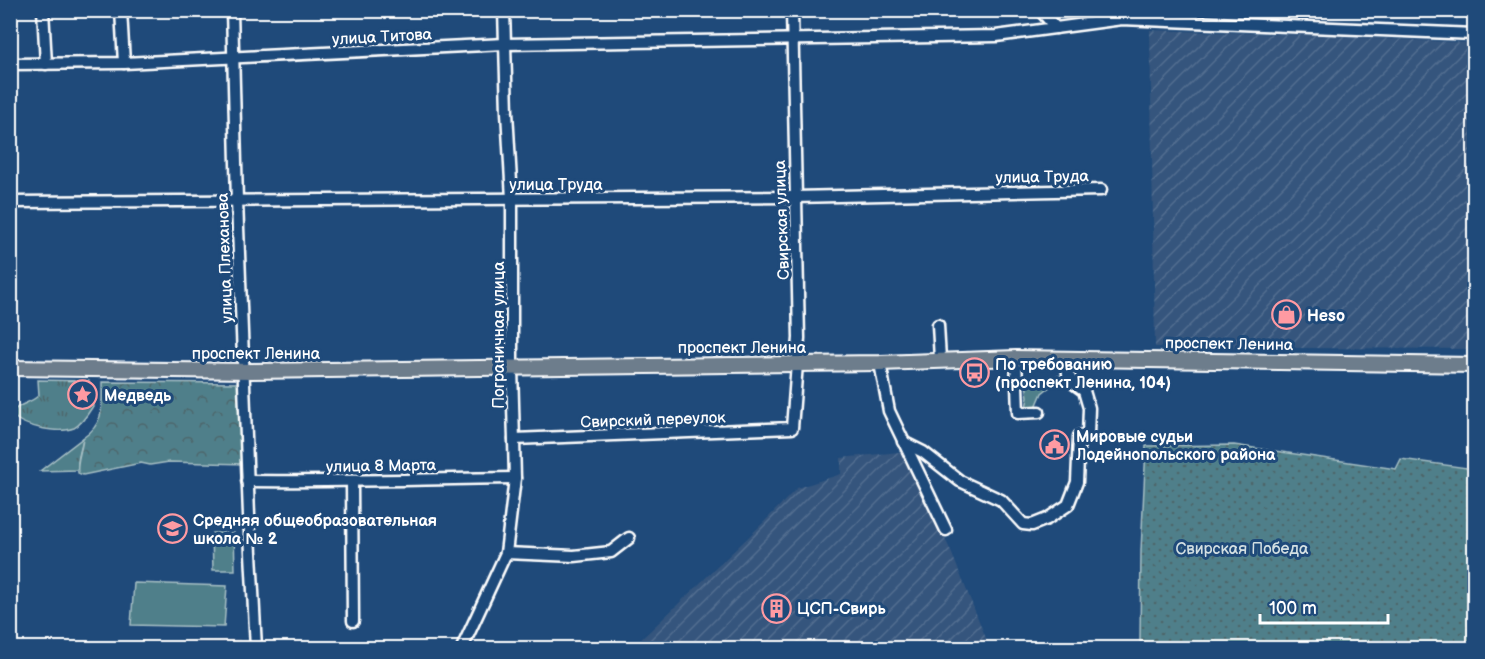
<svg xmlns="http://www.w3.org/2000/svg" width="1485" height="659" font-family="'Balsamiq Sans',sans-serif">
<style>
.built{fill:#34557d}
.industrial{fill:url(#industrial-furrows)}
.grass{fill:url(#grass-tufts);stroke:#a7bfc4;stroke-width:1.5}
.forest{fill:url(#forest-crowns);stroke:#a7bfc4;stroke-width:1.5}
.park{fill:url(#park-dots);stroke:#a7bfc4;stroke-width:1.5}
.pitch{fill:#4f7f8a;stroke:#a7bfc4;stroke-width:1.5}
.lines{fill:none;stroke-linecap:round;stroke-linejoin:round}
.minor-casing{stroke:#fff;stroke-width:15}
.major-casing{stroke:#fff;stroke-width:18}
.minor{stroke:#1f4a7a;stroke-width:10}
.major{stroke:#6d7d8c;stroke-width:14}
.labels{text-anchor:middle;stroke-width:6;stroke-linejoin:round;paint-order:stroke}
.street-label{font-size:16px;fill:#fff;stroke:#1f4a7a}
.poi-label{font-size:16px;font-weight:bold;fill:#fff;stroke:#1f4a7a;text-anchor:start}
.park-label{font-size:16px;fill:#d3dfe2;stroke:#1f4a7a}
</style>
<defs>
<pattern id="industrial-furrows" width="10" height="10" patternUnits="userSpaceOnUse" patternTransform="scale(1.5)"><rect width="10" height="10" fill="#34557d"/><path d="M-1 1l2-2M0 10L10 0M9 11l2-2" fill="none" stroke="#526e90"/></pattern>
<pattern id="grass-tufts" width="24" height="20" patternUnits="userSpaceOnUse" patternTransform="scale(1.5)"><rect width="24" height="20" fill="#4f7f8a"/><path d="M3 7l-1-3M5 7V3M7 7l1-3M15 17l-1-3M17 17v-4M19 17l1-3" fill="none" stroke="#4e666b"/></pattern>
<pattern id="forest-crowns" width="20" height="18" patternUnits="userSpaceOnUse" patternTransform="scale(1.5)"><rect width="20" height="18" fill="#4f7f8a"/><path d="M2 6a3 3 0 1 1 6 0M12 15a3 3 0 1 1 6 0" fill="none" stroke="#4e666b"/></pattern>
<pattern id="park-dots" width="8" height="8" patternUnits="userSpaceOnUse" patternTransform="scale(1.5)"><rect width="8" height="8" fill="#4f7f8a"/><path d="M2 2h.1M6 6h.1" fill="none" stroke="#4e666b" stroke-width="1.8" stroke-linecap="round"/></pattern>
</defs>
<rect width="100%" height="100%" fill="#1f4a7a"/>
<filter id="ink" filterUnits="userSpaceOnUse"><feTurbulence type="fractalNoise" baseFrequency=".0167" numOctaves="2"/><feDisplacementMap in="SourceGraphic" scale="12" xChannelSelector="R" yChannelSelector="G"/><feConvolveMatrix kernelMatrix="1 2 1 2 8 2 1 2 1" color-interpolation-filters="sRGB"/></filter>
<g filter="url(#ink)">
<path class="built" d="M240 639 241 648H124V643Z"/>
<g class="industrial">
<path d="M1150 30 1317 35 1474 43V349L1155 347Z"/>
<path d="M899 452 905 456 950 549 990 648H632L761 525 797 488 841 474V458Z"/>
</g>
<g class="grass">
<path d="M1059 376 1056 382 1042 393 1036 407 1026 408 1028 397 1025 377 1037 379Z"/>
<path d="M38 380 89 381 93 406C88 414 82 424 74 428 59 434 19 427 11 413 22 401 29 405 39 395Z"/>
<path d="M83 438C82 449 76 459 78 470L40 471Z"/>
</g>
<path class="forest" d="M102 382 244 383V464L169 462 150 465 141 463 83 475 78 473C76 461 82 451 83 438 105 423 102 406 102 382Z"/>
<path class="park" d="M1473 383H1474V648H1179L1140 641 1141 551 1146 446 1234 445 1396 469 1401 459 1474 469Z"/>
<g class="pitch">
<path d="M212 533H234L235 570H213Z"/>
<path d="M134 583 227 586 224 627 131 625Z"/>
</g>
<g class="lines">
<defs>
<g id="minor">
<path d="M43 10 46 64"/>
<path d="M121 10 124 63"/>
<path d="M232 10 237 201 249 515 256 648"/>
<path d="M1040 10 1056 28"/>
<path d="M10 64 124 63 505 44 996 36 1122 19 1474 34"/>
<path d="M10 202 795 197 1101 190"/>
<path d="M938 325 940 359"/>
<path d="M1016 358 1018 413 1039 412"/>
<path d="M880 363 889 411 946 530"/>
<path d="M514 439 792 428 799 338 792 10"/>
<path d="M903 442 923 452 960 481 1001 500 1023 524 1032 525 1047 519 1068 505 1077 482 1079 436 1088 435 1089 408 1084 391 1073 383 1068 375 1067 358"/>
<path d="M247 481C337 482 426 479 515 478"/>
<path d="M352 482 353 621"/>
<path d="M506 553 574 556 611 552 629 538"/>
<path d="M462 648 506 553 515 478 512 367V199L507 112 504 10"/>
</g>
<path id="major" d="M10 368 252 371 880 363 1016 358 1474 365"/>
</defs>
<use href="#minor" class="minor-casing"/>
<use href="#major" class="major-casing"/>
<use href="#minor" class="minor"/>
<use href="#major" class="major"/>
</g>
</g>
<defs>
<symbol id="shop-ring" viewBox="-11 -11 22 22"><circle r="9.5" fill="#1f4a7a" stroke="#ff9aa2" stroke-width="1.5"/><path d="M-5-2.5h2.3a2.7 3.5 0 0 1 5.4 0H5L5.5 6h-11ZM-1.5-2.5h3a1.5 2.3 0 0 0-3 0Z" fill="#ff9aa2"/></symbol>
<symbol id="bus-ring" viewBox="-11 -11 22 22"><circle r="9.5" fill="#1f4a7a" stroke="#ff9aa2" stroke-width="1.5"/><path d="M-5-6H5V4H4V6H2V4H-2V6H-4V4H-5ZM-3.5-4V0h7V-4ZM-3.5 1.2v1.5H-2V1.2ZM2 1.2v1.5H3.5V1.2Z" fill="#ff9aa2"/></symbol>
<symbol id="sight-ring" viewBox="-11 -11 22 22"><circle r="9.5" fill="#1f4a7a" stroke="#ff9aa2" stroke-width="1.5"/><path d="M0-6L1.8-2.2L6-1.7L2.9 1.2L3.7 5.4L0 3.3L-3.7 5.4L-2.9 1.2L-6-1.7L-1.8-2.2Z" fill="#ff9aa2"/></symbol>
<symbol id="civic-ring" viewBox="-11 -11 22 22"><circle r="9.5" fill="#1f4a7a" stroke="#ff9aa2" stroke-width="1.5"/><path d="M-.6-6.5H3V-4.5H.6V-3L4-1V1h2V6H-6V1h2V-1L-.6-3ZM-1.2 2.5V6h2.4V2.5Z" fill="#ff9aa2"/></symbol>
<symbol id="school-ring" viewBox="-11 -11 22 22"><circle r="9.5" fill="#1f4a7a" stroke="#ff9aa2" stroke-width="1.5"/><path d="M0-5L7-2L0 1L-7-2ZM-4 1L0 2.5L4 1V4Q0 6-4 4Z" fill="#ff9aa2"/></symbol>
<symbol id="building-ring" viewBox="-11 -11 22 22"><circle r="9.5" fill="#1f4a7a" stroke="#ff9aa2" stroke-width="1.5"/><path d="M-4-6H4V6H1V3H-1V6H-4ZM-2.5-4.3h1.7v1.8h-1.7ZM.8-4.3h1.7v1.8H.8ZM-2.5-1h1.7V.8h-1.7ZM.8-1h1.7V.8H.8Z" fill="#ff9aa2"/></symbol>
</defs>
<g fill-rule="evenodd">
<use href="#shop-ring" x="1270" y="298" width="33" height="33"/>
<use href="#bus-ring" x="958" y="356" width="33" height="33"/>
<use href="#sight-ring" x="66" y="378" width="33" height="33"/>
<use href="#civic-ring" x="1038" y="428" width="33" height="33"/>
<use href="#school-ring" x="156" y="512" width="33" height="33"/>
<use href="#building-ring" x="760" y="592" width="33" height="33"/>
</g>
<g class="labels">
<g class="street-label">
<text transform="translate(382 36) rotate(-3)" y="6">улица Титова</text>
<text transform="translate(1042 176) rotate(-1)" y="6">улица Труда</text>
<text x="556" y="190">улица Труда</text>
<text transform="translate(781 220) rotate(-92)" y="6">Свирская улица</text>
<text transform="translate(224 258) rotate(-92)" y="6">улица Плеханова</text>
<text transform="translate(498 335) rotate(-90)" y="6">Пограничная улица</text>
<text transform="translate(1229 343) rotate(1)" y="6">проспект Ленина</text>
<text x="742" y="353">проспект Ленина</text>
<text x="256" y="359">проспект Ленина</text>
<text transform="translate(653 419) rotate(-2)" y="6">Свирский переулок</text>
<text transform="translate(381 465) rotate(-1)" y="6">улица 8 Марта</text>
</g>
<g class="poi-label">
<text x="1307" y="321">Heso</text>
<text x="995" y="370">По требованию<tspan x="995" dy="18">(проспект Ленина, 104)</tspan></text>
<text x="104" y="401">Медведь</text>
<text x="1076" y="442">Мировые судьи<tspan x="1076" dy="18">Лодейнопольского района</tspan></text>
<text x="193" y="526">Средняя общеобразовательная<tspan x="193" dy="18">школа № 2</tspan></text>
<text x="797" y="614">ЦСП-Свирь</text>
</g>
<g class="park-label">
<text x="1242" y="554">Свирская Победа</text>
</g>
</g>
<rect width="1485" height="659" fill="none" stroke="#1f4a7a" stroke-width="36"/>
<rect x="18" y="18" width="1449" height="623" fill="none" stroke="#fff" stroke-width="2" filter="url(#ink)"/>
<path d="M1260 614v9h128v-9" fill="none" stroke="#ffffff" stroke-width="3"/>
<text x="1269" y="614" font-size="18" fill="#ffffff" stroke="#1f4a7a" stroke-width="4.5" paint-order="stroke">100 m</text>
</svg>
